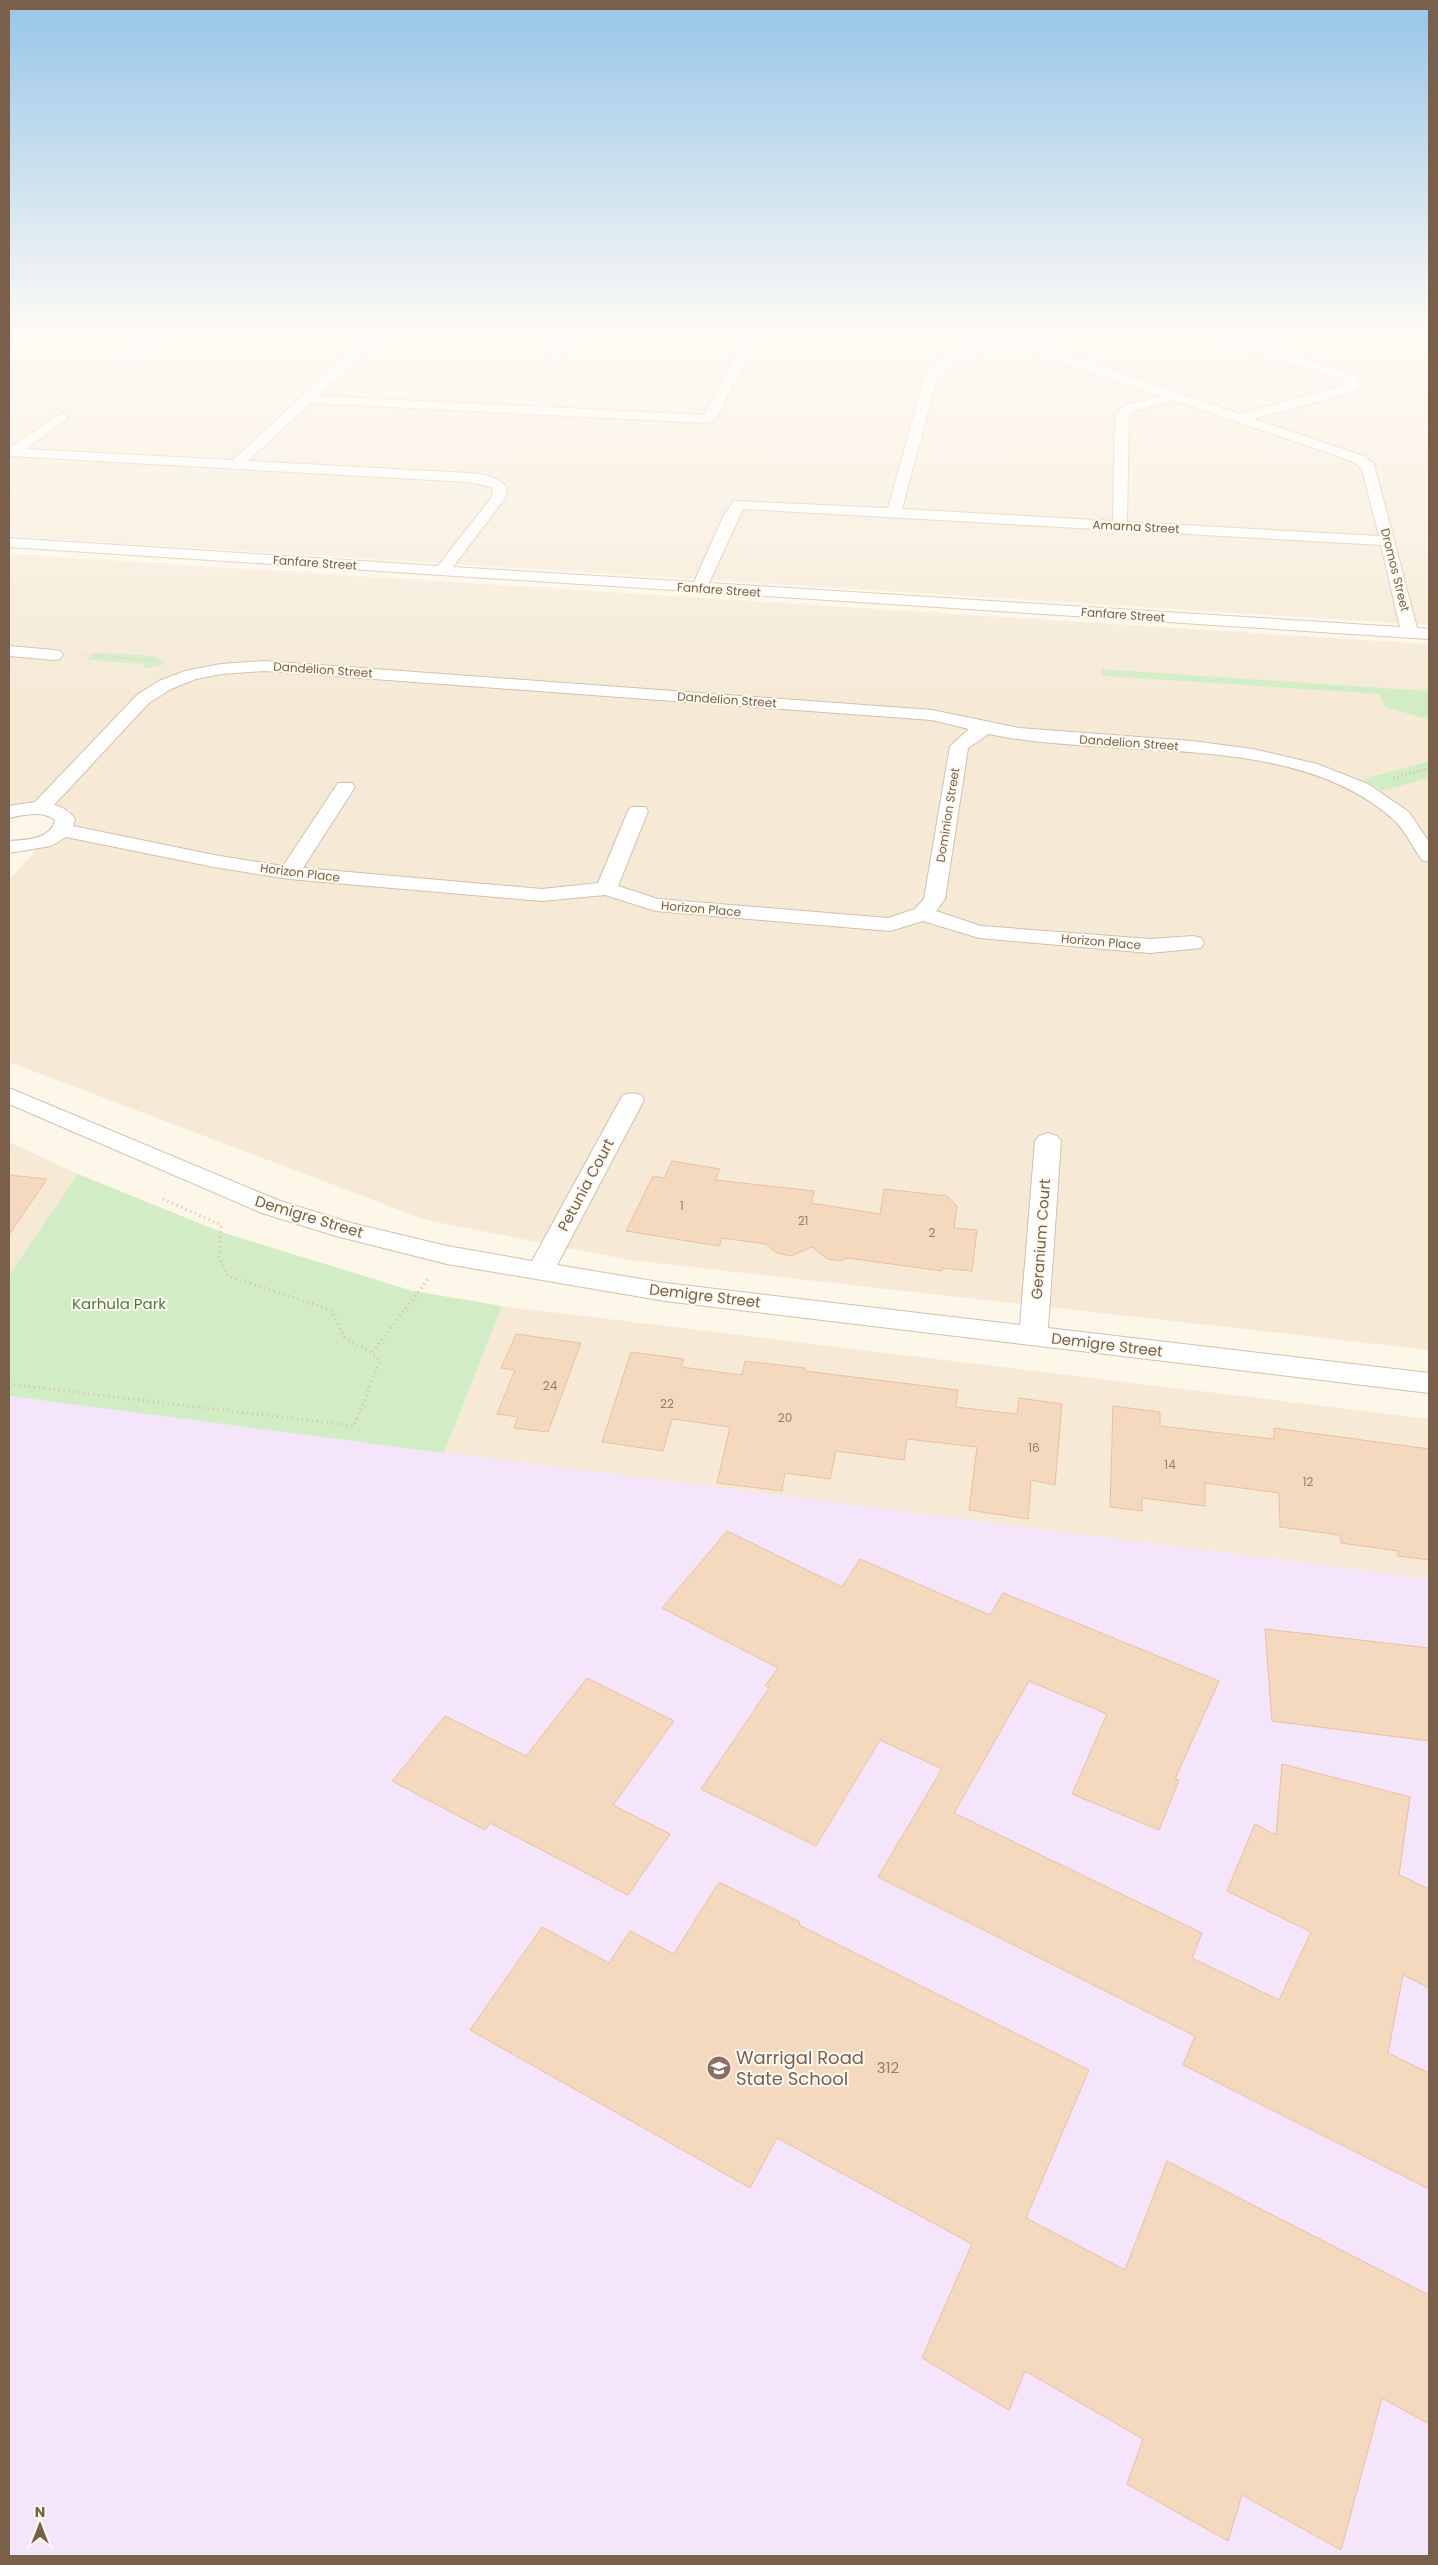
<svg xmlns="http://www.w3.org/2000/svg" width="1438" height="2565" font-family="Poppins,sans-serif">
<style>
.residential{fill:#f6ead7;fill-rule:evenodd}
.education{fill:#f4e5fa}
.green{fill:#d2edc6}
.building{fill:#f4d9bf;stroke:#e8c19f}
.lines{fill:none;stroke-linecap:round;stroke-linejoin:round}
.minor-casing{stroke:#d1c0ad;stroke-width:2}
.path-far2{stroke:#dabda1;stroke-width:2;stroke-dasharray:0.5 2.5;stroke-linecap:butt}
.path-far1{stroke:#dabda1;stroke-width:2.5;stroke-dasharray:1 3;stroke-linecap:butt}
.path{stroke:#dabda1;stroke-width:3;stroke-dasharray:1 4;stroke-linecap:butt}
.minor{fill:#fff;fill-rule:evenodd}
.labels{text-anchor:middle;stroke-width:4;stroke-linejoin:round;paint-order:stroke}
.far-street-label{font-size:12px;fill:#7a604a;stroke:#fffbf0}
.number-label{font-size:12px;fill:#987e67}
.street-label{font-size:15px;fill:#7a604a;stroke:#fffbf0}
.park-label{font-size:15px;fill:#4b7a3f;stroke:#fffbf0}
.near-number-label{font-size:15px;fill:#987e67}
.near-education-label{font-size:18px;fill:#785e54;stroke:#fffbf0;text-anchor:start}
</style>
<rect width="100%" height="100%" fill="#fdf7e9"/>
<g class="residential">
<path d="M9 336H1429V625L9 536Z"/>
<path d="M9 554 1429 644V691L1103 669V676L1381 694 1385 707 1429 720V761L1364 779 1383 791 1429 778V1350L629 1260 426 1220 9 1062V880L71 810 9 806ZM96 652 154 656 165 664 146 669 144 664 87 660Z"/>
<path d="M9 1142 78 1174 9 1275Z"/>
<path d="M502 1306 1429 1419V1579L444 1453Z"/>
</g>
<path class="education" d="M9 1396 1429 1579V2556H9Z"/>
<g class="green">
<path d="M96 652 154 656 166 664 145 669 144 664 86 660Z"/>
<path d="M1102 669 1429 691V720L1385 707 1380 694 1102 676Z"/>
<path d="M1429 761V778L1383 791 1363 779Z"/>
<path d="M78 1174 221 1232 413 1291 502 1306 444 1453 9 1396V1275Z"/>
</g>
<g class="building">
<path d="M672 1161 720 1169 715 1180 814 1191 811 1203 880 1214 884 1189 947 1196 957 1206 954 1228 977 1230 972 1271 942 1268V1271L848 1258 840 1261 827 1259 812 1247 791 1256 777 1253 766 1244 722 1238 719 1246 626 1231 653 1176 664 1178Z"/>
<path d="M9 1175 47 1179 9 1235Z"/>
<path d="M516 1334 581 1343 548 1432 514 1428 518 1417 497 1414 515 1370 501 1368Z"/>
<path d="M631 1352 684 1359 681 1367 742 1375 745 1361 805 1368V1371L958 1390 956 1407 1017 1414 1019 1398 1062 1404 1055 1485 1031 1480 1028 1519 969 1510 977 1447 907 1439 904 1460 836 1451 830 1479 785 1473 782 1491 717 1483 730 1427 672 1419 663 1451 602 1442Z"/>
<path d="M1113 1406 1160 1412V1426L1274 1439V1428L1429 1449V1560L1398 1556V1551L1341 1543 1340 1535 1280 1527 1279 1493 1205 1483V1506L1142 1498V1511L1110 1507Z"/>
<path d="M727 1531 842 1587 860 1559 990 1615 1003 1593 1219 1681 1175 1779 1179 1780 1159 1830 1072 1794 1107 1714 1029 1681 954 1813 1202 1933 1192 1958 1279 2000 1311 1932 1227 1891 1255 1824 1276 1835 1282 1764 1410 1797 1399 1875 1429 1889V1988L1403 1975 1388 2053 1429 2073V2189L1183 2065 1195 2036 878 1877 942 1769 880 1740 816 1846 701 1789 769 1688 765 1686 778 1668 662 1608Z"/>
<path d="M1265 1629 1429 1648V1741L1272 1721Z"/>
<path d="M587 1678 674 1721 613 1805 670 1834 628 1895 490 1823 485 1830 392 1781 445 1716 526 1756Z"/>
<path d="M719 1882 800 1922 799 1925 1089 2070 1026 2218 1125 2270 1167 2161 1429 2295V2424L1382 2398 1341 2550 1242 2495 1228 2541 1127 2484 1143 2439 1025 2371 1009 2410 922 2358 972 2244 777 2138 750 2188 470 2030 542 1927 609 1963 630 1931 674 1954Z"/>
</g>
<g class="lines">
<defs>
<g id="minor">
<path d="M151 336H165L132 362H124V356Z"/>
<path d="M368 336H381L318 396 704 415 747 336H759L715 419 708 423 310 403 248 461 468 473C482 474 498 476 507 488L505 498 453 567 694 582 724 515 734 501 888 508 925 376 935 364 980 342 953 340 947 336H994L1037 345 1240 414 1348 384 1341 379 1208 338 1206 336H1224L1349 373 1357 377 1361 385 1354 392 1253 419 1364 456 1374 464 1417 628 1429 629V639L9 547V538L438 566 491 498 493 489 491 487 468 482 9 456V448L61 413 68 417 66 420 25 449 233 460ZM995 344 1030 351 1161 396 1125 405 1115 416 1113 521 902 509 937 377 943 370ZM1174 400 1354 462 1362 469 1379 536 1127 522 1129 417 1135 411ZM743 509 1381 545 1400 627 709 583Z"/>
<path d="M562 336H574L560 355H552L550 352Z"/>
<path d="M9 646 54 650 60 651 63 655 60 659 54 660 9 656Z"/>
<path d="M265 661 932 710 1019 728 1192 741 1253 749 1317 764 1368 784 1409 812 1429 842V862L1422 860C1413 848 1405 830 1394 820 1293 729 1114 761 989 734L968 748 945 899 936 911 981 926 1150 939 1193 936 1201 938 1204 943 1201 948 1150 953 979 938 923 921 890 931 656 911 605 895 542 901 289 879 214 867 66 837 51 846 9 853V841C25 840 51 840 55 820 42 810 24 815 9 818V806L35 802 137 695 159 681 185 671 221 664ZM265 671 932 720 969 729 950 746 924 899 915 909 888 918 658 899 618 886 648 811 645 807H631L628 811 598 883 542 889 303 868 355 787 352 783H338L283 866 214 855 73 826 75 819C69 811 63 807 54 805L149 703 171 689 196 679 221 674Z"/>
<path d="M9 1088 280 1201 351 1223 447 1246 532 1261 620 1100 623 1095 632 1093 641 1095 644 1100 557 1265 665 1283 1020 1325 1035 1141 1039 1136 1048 1133 1057 1136 1061 1141 1048 1328 1429 1373V1393L665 1301 447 1264 336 1236 262 1213 9 1104Z"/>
</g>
</defs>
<use href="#minor" class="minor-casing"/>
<path class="path-far2" d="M82 654 155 661"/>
<path class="path-far1" d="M1394 778 1429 768"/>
<g class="path">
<path d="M163 1199 221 1225 219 1257 228 1276 331 1310 344 1337 372 1353"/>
<path d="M9 1384 354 1426 380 1361 372 1353 428 1279"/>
</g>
<use href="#minor" class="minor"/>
</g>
<linearGradient id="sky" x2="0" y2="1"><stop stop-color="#96c5e8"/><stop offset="0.48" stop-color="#fefbf5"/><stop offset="1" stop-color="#fefbf5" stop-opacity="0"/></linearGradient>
<rect width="1438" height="695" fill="url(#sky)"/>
<defs>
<symbol id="school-disc" viewBox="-11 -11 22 22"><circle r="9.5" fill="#8d6e63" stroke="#fffbf0"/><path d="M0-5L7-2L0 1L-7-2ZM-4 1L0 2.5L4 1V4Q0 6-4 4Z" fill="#fff"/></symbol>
</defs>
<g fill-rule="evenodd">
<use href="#school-disc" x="705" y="2054" width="28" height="28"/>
</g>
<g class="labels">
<g class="far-street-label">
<text transform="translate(1136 527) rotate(3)" y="4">Amarna Street</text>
<text transform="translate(315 563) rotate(4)" y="4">Fanfare Street</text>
<text transform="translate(1395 570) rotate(76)" y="4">Dromos Street</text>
<text transform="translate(719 590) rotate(4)" y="4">Fanfare Street</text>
<text transform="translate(1123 615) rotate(4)" y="4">Fanfare Street</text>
<text transform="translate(323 670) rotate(4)" y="4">Dandelion Street</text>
<text transform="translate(727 700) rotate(4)" y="4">Dandelion Street</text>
<text transform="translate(1129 743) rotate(4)" y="4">Dandelion Street</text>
<text transform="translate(948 815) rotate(-81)" y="4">Dominion Street</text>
<text transform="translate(300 873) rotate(7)" y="4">Horizon Place</text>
<text transform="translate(701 909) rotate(5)" y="4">Horizon Place</text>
<text transform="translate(1101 942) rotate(5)" y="4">Horizon Place</text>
</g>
<g class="number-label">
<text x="682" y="1210">1</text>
<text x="803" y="1225">21</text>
<text x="932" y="1237">2</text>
<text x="550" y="1390">24</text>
<text x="667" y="1408">22</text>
<text x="785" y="1422">20</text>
<text x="1034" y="1452">16</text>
<text x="1170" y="1469">14</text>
<text x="1308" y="1486">12</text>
</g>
<g class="street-label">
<text transform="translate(586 1185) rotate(-62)" y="5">Petunia Court</text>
<text transform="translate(309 1217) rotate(17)" y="5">Demigre Street</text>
<text transform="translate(1041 1239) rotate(-86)" y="5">Geranium Court</text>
<text transform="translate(705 1296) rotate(7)" y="5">Demigre Street</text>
<text transform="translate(1107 1345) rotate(7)" y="5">Demigre Street</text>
</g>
<g class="park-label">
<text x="119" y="1309">Karhula Park</text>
</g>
<g class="near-number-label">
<text x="888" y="2073">312</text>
</g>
<g class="near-education-label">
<text x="736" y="2064">Warrigal Road<tspan x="736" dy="21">State School</tspan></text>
</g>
</g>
<rect width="1438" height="2565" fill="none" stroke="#7a604a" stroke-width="20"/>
<g transform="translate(40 2525)" stroke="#fffbf0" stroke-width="4" paint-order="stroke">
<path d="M0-4L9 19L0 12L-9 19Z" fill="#7a604a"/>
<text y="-8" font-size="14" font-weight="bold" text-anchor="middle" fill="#7a604a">N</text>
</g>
</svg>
